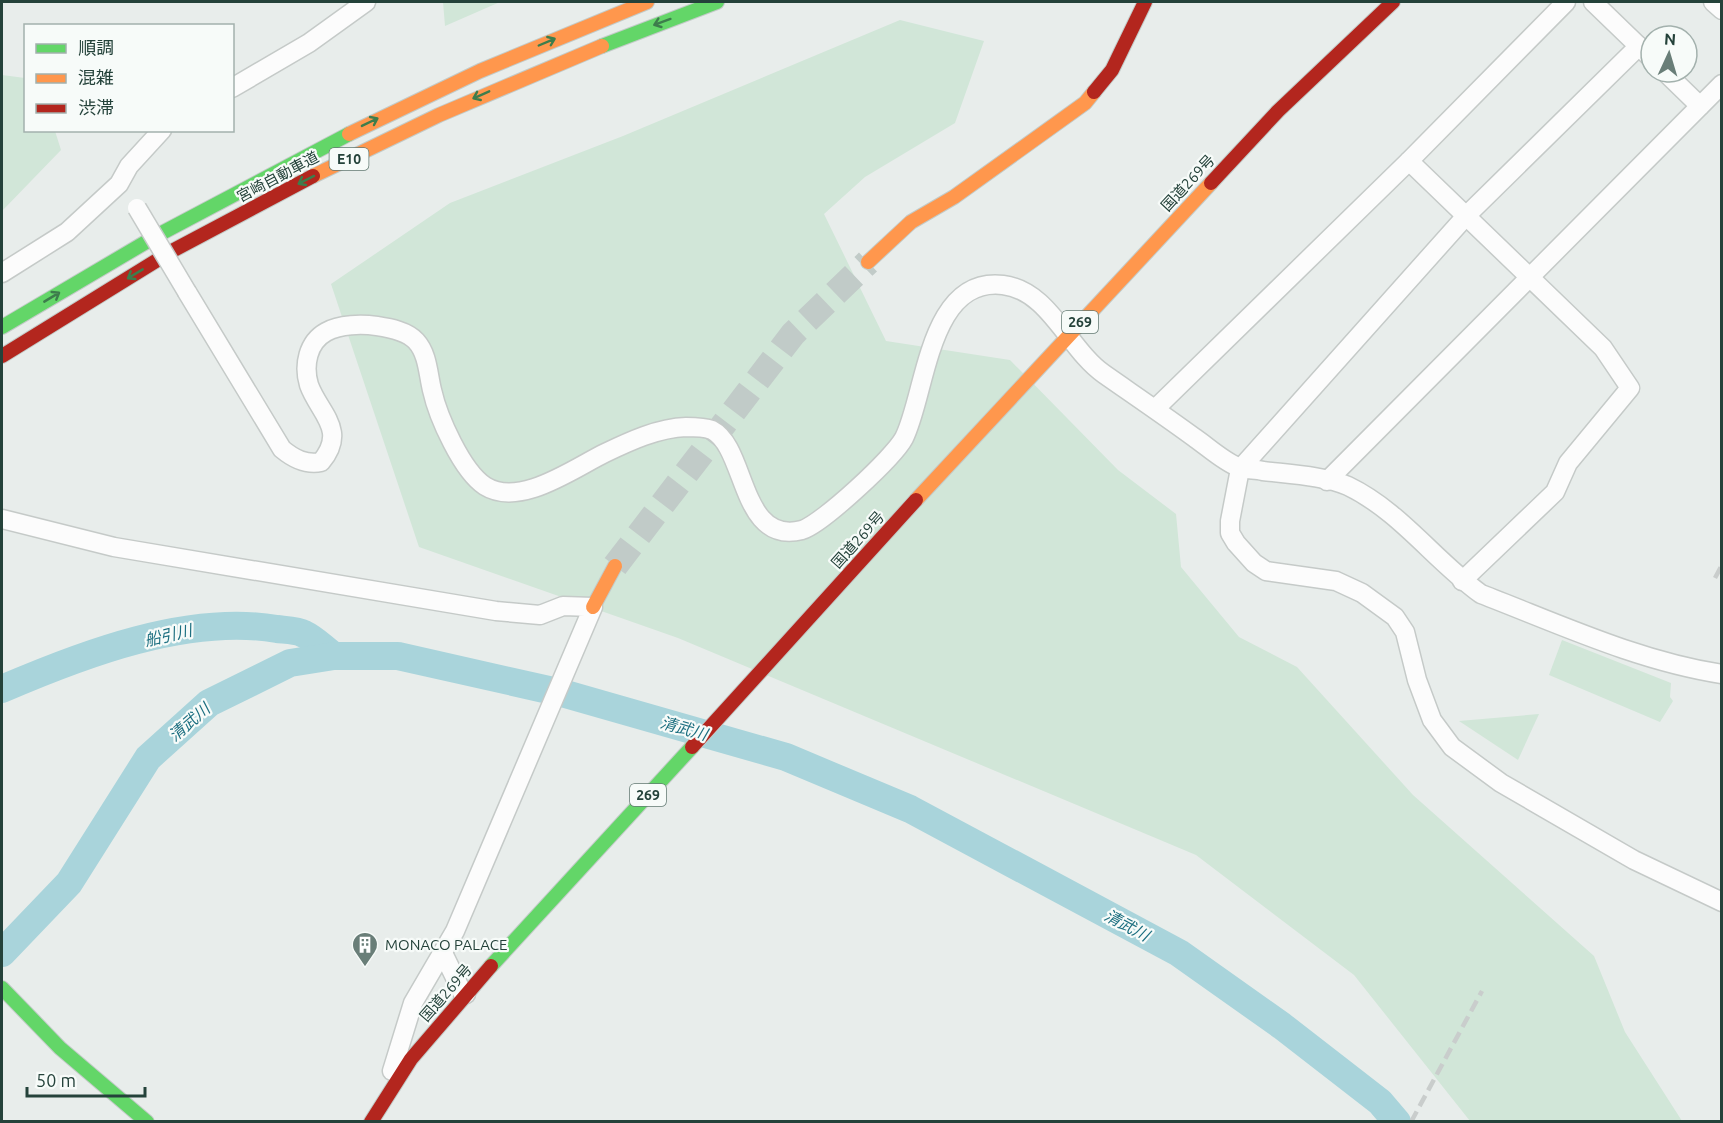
<svg xmlns="http://www.w3.org/2000/svg" width="1723" height="1123" font-family="Ubuntu,'Noto Sans JP',sans-serif">
<style>
.green{fill:#d1e6d8}
.lines{fill:none;stroke-linecap:round;stroke-linejoin:round}
.river{stroke:#a9d4db;stroke-width:28}
.secondary-tunnel{stroke:#c1cbc8;stroke-width:26;stroke-dasharray:26 13;stroke-linecap:butt}
.street-casing{stroke:#c5cac8;stroke-width:21}
.fast-casing{stroke:#c3cbc8;stroke-width:16}
.slow-casing{stroke:#c3cbc8;stroke-width:16}
.jam-casing{stroke:#c3cbc8;stroke-width:16}
.street{stroke:#fcfcfc;stroke-width:18}
.fast{stroke:#63d668;stroke-width:14}
.slow{stroke:#ff974d;stroke-width:14}
.jam{stroke:#b3261e;stroke-width:14}
.rail{stroke:#c9cdcc;stroke-width:4.5;stroke-dasharray:12 6;stroke-linecap:butt}
.street-bridge-casing{stroke:#c5cac8;stroke-width:21;stroke-linecap:butt}
.street-bridge{stroke:#fcfcfc;stroke-width:18}
.oneway{stroke:#3d7d4c}
.labels{text-anchor:middle;stroke-width:4.5;stroke-linejoin:round;paint-order:stroke}
.shield{fill:#f7fbf9;stroke:#637a73;stroke-width:1.5}
.shield-label{font-size:14px;font-weight:bold;fill:#24423a}
.street-label{font-size:15px;fill:#24423a;stroke:#f7fbf9}
.poi-label{font-size:15px;fill:#24423a;stroke:#f7fbf9;text-anchor:start}
.water-label{font-size:16px;font-style:italic;fill:#1c6f80;stroke:#f7fbf9}
</style>
<rect width="100%" height="100%" fill="#e8edeb"/>
<g class="green">
<path d="M443 2H500L445 26Z"/>
<path d="M900 20 984 41 955 123 865 177 824 214 886 341 1010 360 1118 470 1176 514 1181 567 1239 637 1297 667 1413 795 1594 956 1625 1032 1682 1121H1470L1354 975 1196 855 678 638 419 547 331 284 450 203 623 136Z"/>
<path d="M2 75 25 78 26 130 55 131 61 150 2 211Z"/>
<path d="M1562 640 1671 683 1670 697 1673 701 1660 722 1549 675Z"/>
<path d="M1539 714 1518 760 1459 721Z"/>
</g>
<g class="lines">
<g class="river">
<path d="M2 689C83 654 188 614 277 629 285 630 297 630 304 634 315 639 324 649 334 656"/>
<path d="M2 953 69 883 148 758 209 703 290 663 334 656H398L562 693 786 757 910 809 1179 953 1282 1026 1380 1102 1397 1122"/>
</g>
<path class="secondary-tunnel" d="M615 566 793 334 868 262"/>
<defs>
<g id="street">
<path d="M1593 2 1651 58"/>
<path d="M1713 2 1722 10"/>
<path d="M1639 46 1466 216 1240 469 1230 521V533L1236 543 1254 563 1266 571 1336 581 1362 593 1395 617 1405 632 1417 680 1432 720 1452 747 1501 783 1634 860 1722 902"/>
<path d="M1665 72 1700 106"/>
<path d="M232 88 309 43 366 2"/>
<path d="M1409 161 1603 348 1630 388 1568 463 1555 492 1462 581"/>
<path d="M2 273 67 232 119 184 129 166 162 130"/>
<path d="M187 292 282 449C294 459 306 465 321 462 348 430 319 413 309 385 303 365 308 342 326 332 340 324 362 324 377 326 390 328 407 331 416 341 428 354 428 374 432 390 438 417 462 471 485 486 520 508 574 468 605 453 630 441 658 428 686 427 694 427 704 427 712 430 747 448 740 546 802 530 822 524 894 457 904 438 926 395 928 276 1003 285 1049 290 1069 350 1104 374 1134 395 1165 416 1195 438 1208 447 1223 461 1238 467 1245 470 1255 469 1263 471 1287 474 1326 476 1348 486 1400 511 1435 561 1481 594 1559 624 1638 661 1722 674"/>
<path d="M1155 409 1409 161 1566 2"/>
<path d="M1327 481 1722 84"/>
<path d="M2 519 114 547 496 611 540 615 563 606 593 607 455 931 413 1003 392 1071"/>
<path d="M443 953 463 994H466"/>
</g>
<g id="fast">
<path d="M602 46 717 2"/>
<path d="M2 327 158 235 349 134"/>
<path d="M491 966 692 747"/>
<path d="M2 988 60 1048 147 1122"/>
</g>
<g id="slow">
<path d="M349 134 480 71 647 2"/>
<path d="M313 176 439 115 602 46"/>
<path d="M868 262 911 222 954 197 1085 103 1094 92"/>
<path d="M916 500 1211 183"/>
<path d="M593 607 615 566"/>
</g>
<g id="jam">
<path d="M1094 92 1112 70 1145 2"/>
<path d="M1211 183 1278 111 1393 2"/>
<path d="M2 356 172 251 313 176"/>
<path d="M692 747 916 500"/>
<path d="M371 1122 411 1059 491 966"/>
</g>
</defs>
<use href="#street" class="street-casing"/>
<use href="#fast" class="fast-casing"/>
<use href="#slow" class="slow-casing"/>
<use href="#jam" class="jam-casing"/>
<use href="#street" class="street"/>
<use href="#fast" class="fast"/>
<use href="#slow" class="slow"/>
<use href="#jam" class="jam"/>
<g class="rail">
<path d="M1715 578 1722 565"/>
<path d="M1411 1122 1482 991"/>
</g>
<defs>
<path id="street-bridge" d="M137 208 187 292"/>
</defs>
<use href="#street-bridge" class="street-bridge-casing"/>
<use href="#street-bridge" class="street-bridge"/>
</g>
<defs><path id="oneway-shaft" d="M-6 0H5M1.5-3L5.5 0L1.5 3" fill="none" stroke-width="1.6" stroke-linecap="round" stroke-linejoin="round" transform="scale(1.5)"/></defs>
<g class="oneway">
<use href="#oneway-shaft" transform="translate(662 22) rotate(160)"/>
<use href="#oneway-shaft" transform="translate(547 42) rotate(-23)"/>
<use href="#oneway-shaft" transform="translate(481 95) rotate(156)"/>
<use href="#oneway-shaft" transform="translate(370 122) rotate(-26)"/>
<use href="#oneway-shaft" transform="translate(306 180) rotate(153)"/>
<use href="#oneway-shaft" transform="translate(135 274) rotate(149)"/>
<use href="#oneway-shaft" transform="translate(52 297) rotate(-31)"/>
</g>
<defs>
<symbol id="building-pin" viewBox="-11 -11 22 30"><path d="M0 17L-7.5 6A9.5 9.5 0 1 1 7.5 6Z" fill="#697e78" stroke="#f7fbf9"/><path d="M-4-6H4V6H1V3H-1V6H-4ZM-2.5-4.3h1.7v1.8h-1.7ZM.8-4.3h1.7v1.8H.8ZM-2.5-1h1.7V.8h-1.7ZM.8-1h1.7V.8H.8Z" fill="#fff"/></symbol>
</defs>
<g fill-rule="evenodd">
<use href="#building-pin" x="350" y="930" width="30" height="40"/>
</g>
<g class="labels">
<g class="shield">
<rect x="329.5" y="148" width="39" height="22" rx="4.5"/>
<rect x="1062" y="311" width="36" height="22" rx="4.5"/>
<rect x="630" y="784" width="36" height="22" rx="4.5"/>
</g>
<g class="shield-label">
<text x="349" y="164">E10</text>
<text x="1080" y="327">269</text>
<text x="648" y="800">269</text>
</g>
<g class="street-label">
<text transform="translate(278 177) rotate(-28)" y="5">宮崎自動車道</text>
<text transform="translate(1188 183) rotate(-47)" y="5">国道269号</text>
<text transform="translate(858 540) rotate(-48)" y="5">国道269号</text>
<text transform="translate(446 993) rotate(-49)" y="5">国道269号</text>
</g>
<g class="poi-label">
<text x="385" y="950">MONACO PALACE</text>
</g>
<g class="water-label">
<text transform="translate(168 635) rotate(-13)" y="6">船引川</text>
<text transform="translate(189 722) rotate(-41)" y="6">清武川</text>
<text transform="translate(684 728) rotate(16)" y="6">清武川</text>
<text transform="translate(1127 925) rotate(28)" y="6">清武川</text>
</g>
</g>
<rect width="1723" height="1123" fill="none" stroke="#24423a" stroke-width="6"/>
<rect x="24" y="24" width="210" height="108" fill="#f7fbf9" stroke="#a3b1ad" stroke-width="1.5"/>
<rect x="36" y="44" width="30" height="9" fill="#63d668" stroke="#a3b1ad" stroke-width="1.5"/>
<text x="78" y="54" font-size="18" fill="#24423a">順調</text>
<rect x="36" y="74" width="30" height="9" fill="#ff974d" stroke="#a3b1ad" stroke-width="1.5"/>
<text x="78" y="84" font-size="18" fill="#24423a">混雑</text>
<rect x="36" y="104" width="30" height="9" fill="#b3261e" stroke="#a3b1ad" stroke-width="1.5"/>
<text x="78" y="114" font-size="18" fill="#24423a">渋滞</text>
<g transform="translate(1669 54) rotate(4)"><circle r="28" fill="#f7fbf9" stroke="#a3b1ad" stroke-width="1.5"/>
<path d="M0-4.5L10 22L0 15L-10 22Z" fill="#697e78"/>
<text y="-9" font-size="16" font-weight="bold" text-anchor="middle" fill="#24423a">N</text>
</g>
<path d="M27 1087v9h118v-9" fill="none" stroke="#24423a" stroke-width="3"/>
<text x="36" y="1087" font-size="18" fill="#24423a" stroke="#f7fbf9" stroke-width="4.5" paint-order="stroke">50 m</text>
</svg>
